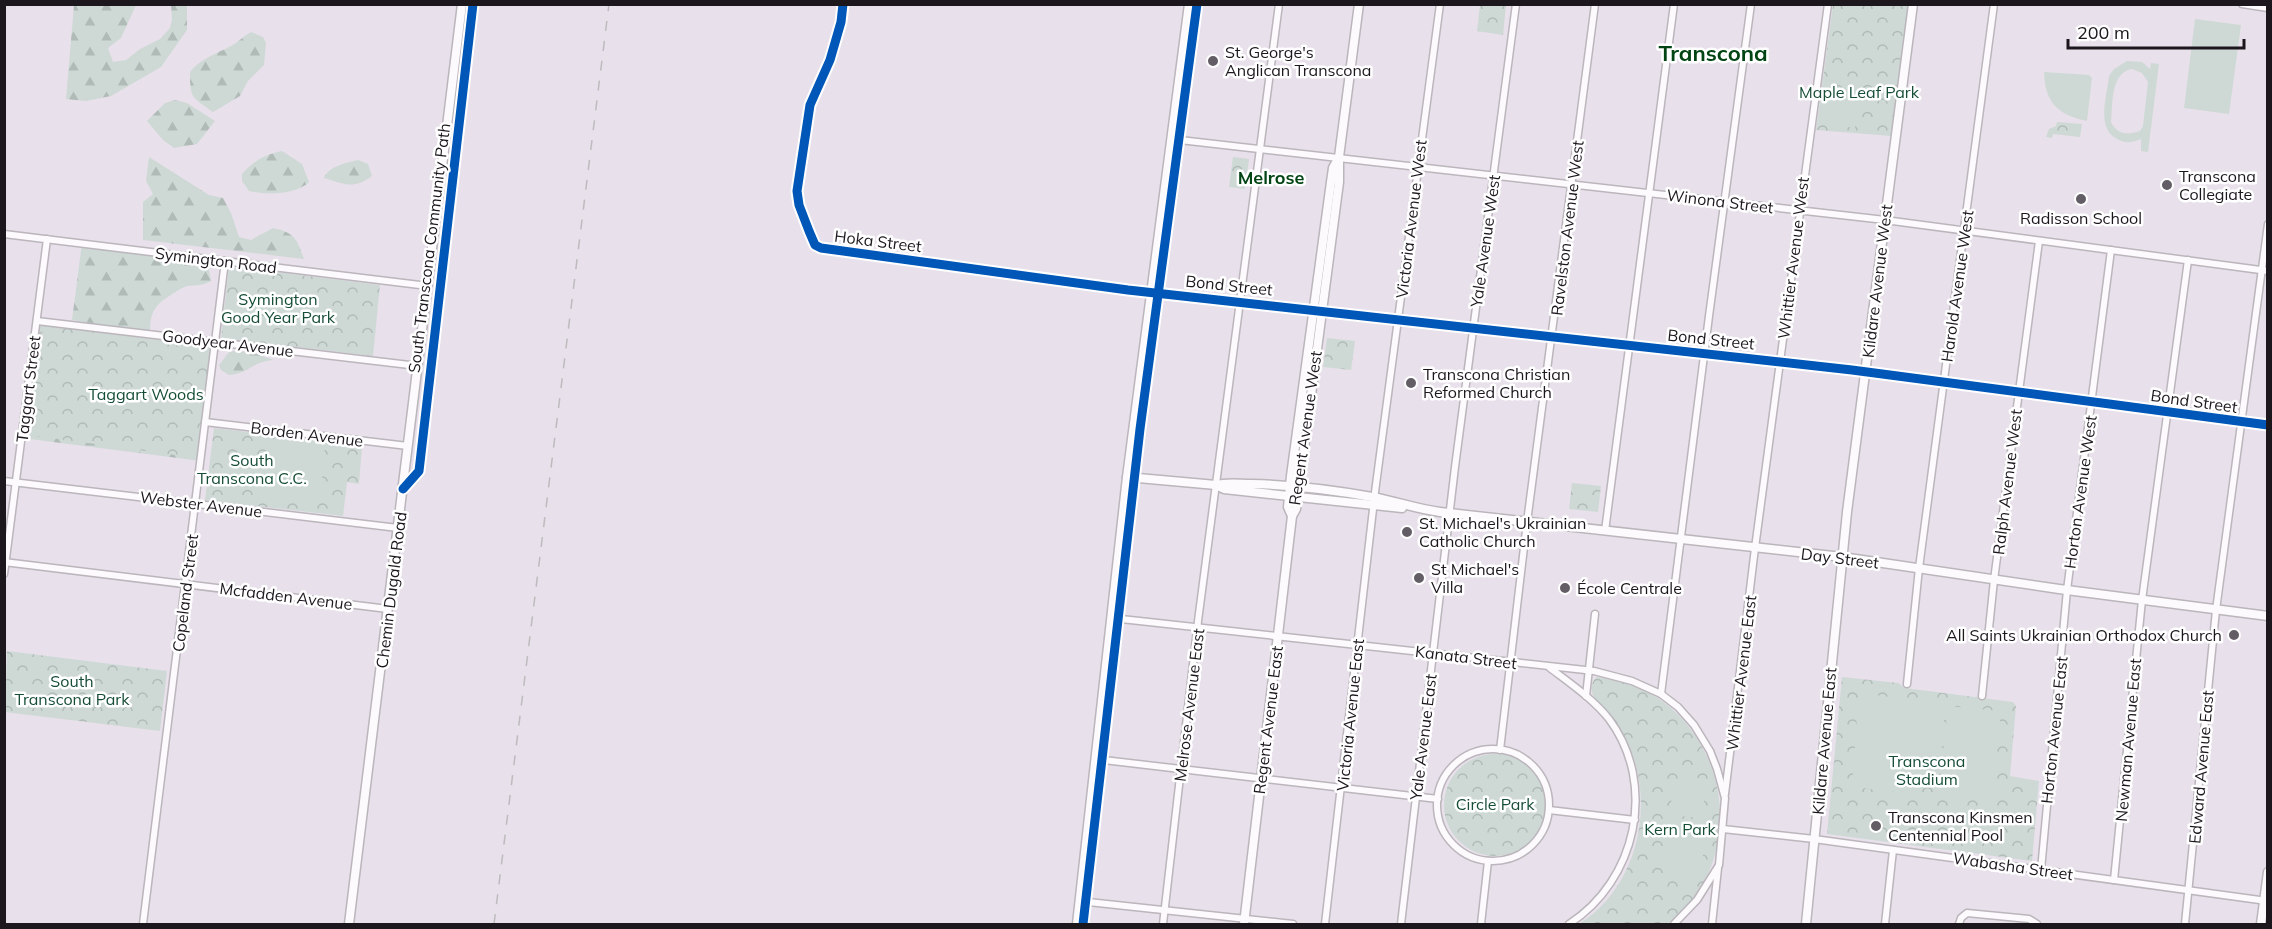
<svg xmlns="http://www.w3.org/2000/svg" width="2272" height="929" font-family="Mulish,sans-serif">
<style>
.forest{fill:url(#forest-firs)}
.park{fill:url(#park-crowns)}
.garden{fill:#ced9d5;fill-rule:evenodd}
.lines{fill:none;stroke-linecap:round;stroke-linejoin:round}
.street-casing{stroke:#bbb5bc;stroke-width:9}
.secondary-casing{stroke:#bbb5bc;stroke-width:11}
.street{stroke:#fcfafc;stroke-width:6}
.secondary{stroke:#fcfafc;stroke-width:8}
.rail{stroke:#bdbbbd;stroke-width:1.5;stroke-dasharray:10 10;stroke-linecap:butt}
.cycleway-casing{stroke:#fff;stroke-width:13}
.cycleway{stroke:#0057b8;stroke-width:9}
.poi-dot{fill:#635d65;stroke:#fff;stroke-width:2}
.labels{text-anchor:middle;stroke-width:5;stroke-linejoin:round;paint-order:stroke}
.poi-label{font-size:16px;fill:#1c171d;stroke:#fff;text-anchor:start}
.park-label{font-size:16px;fill:#154d35;stroke:#fff}
.street-label{font-size:16px;fill:#1c171d;stroke:#fff}
.neighbourhood-label{font-size:18px;font-weight:bold;fill:#014413;stroke:#fff}
.district-label{font-size:22px;font-weight:bold;fill:#014413;stroke:#fff}
</style>
<defs>
<pattern id="forest-firs" width="22" height="20" patternUnits="userSpaceOnUse" patternTransform="scale(1.5)"><rect width="22" height="20" fill="#ced9d5"/><path d="M5 1l3.5 6h-7zM16 11l3.5 6h-7z" fill="#b0bab6"/></pattern>
<pattern id="park-crowns" width="20" height="18" patternUnits="userSpaceOnUse" patternTransform="scale(1.5)"><rect width="20" height="18" fill="#ced9d5"/><path d="M2 6a3 3 0 1 1 6 0M12 15a3 3 0 1 1 6 0" fill="none" stroke="#b0bab6"/></pattern>
</defs>
<rect width="100%" height="100%" fill="#e8e0ea"/>
<g class="forest">
<path d="M74 5H136L121 38 108 48 113 62 126 60 140 49 160 39 170 28 172 19 171 5H187V30L161 67 111 96 86 101 66 99Z"/>
<path d="M251 32 263 37 266 43 264 65 248 81 240 96 213 112C192 97 190 99 190 72 200 59 216 54 231 46 238 42 244 36 251 32Z"/>
<path d="M175 100 187 103 215 121 197 144 174 148 163 140 147 121 165 103Z"/>
<path d="M282 151 302 164 309 182C296 195 266 195 249 191L242 181V174C255 160 264 155 282 151Z"/>
<path d="M149 157 209 195 223 198 231 213 239 237 251 240 273 228C296 233 297 240 304 259L143 240V202L153 194 146 181Z"/>
<path d="M358 160 368 164 372 176C353 190 345 184 324 178 329 166 346 163 358 160Z"/>
<path d="M82 243 207 259 211 281C203 286 196 285 188 286 182 287 176 292 171 295 154 305 150 313 150 333L215 342 201 461 22 438 37 321 137 331 72 320Z"/>
<path d="M230 351 250 352 274 360C253 361 250 373 229 375L221 370 219 365Z"/>
</g>
<g class="park">
<path d="M1480 5H1506L1503 35 1477 31Z"/>
<path d="M1833 5H1908L1891 136 1816 130Z"/>
<path d="M2057 122 2082 124 2080 137 2053 134 2052 138 2046 137 2049 129 2056 126Z"/>
<path d="M1233 157 1249 159 1245 189 1229 187Z"/>
<path d="M229 266 380 285 373 356 221 338Z"/>
<path d="M43 325 212 344 197 458 29 435Z"/>
<path d="M1327 338 1355 341 1351 370 1323 367Z"/>
<path d="M214 428 362 446 359 484 347 482 343 516 205 500Z"/>
<path d="M1572 483 1601 486 1598 512 1569 509Z"/>
<path d="M7 651 167 671 160 731 5 712Z"/>
<path d="M1597 677C1623 681 1651 690 1672 709 1736 766 1738 872 1667 924H1579C1632 891 1652 821 1635 762 1629 743 1619 725 1606 710 1603 705 1597 702 1594 697 1590 690 1591 681 1597 677Z"/>
<path d="M1842 677 1898 683 1905 688 2013 702 2016 706 2010 776 2039 781 2032 861 1827 834Z"/>
<circle cx="1495" cy="805" r="51"/>
</g>
<g class="garden">
<path d="M2195 19 2241 25 2229 114 2184 108Z"/>
<path d="M2127 61 2142 62 2150 69 2151 63 2159 64 2148 152 2141 151V139C2133 142 2127 144 2119 140 2095 130 2107 96 2109 76L2114 69ZM2132 69 2142 73 2148 82 2143 126 2140 131C2128 135 2117 135 2111 122 2113 104 2110 73 2132 69Z"/>
<path d="M2044 72 2089 75 2092 78 2087 121C2058 115 2045 103 2044 72Z"/>
<path d="M1828 98 1859 101 1855 128 1824 124Z"/>
<path d="M272 439 325 445 320 504 318 505 265 500Z"/>
<path d="M1867 694 1945 704C1942 738 1948 792 1899 792 1884 792 1868 788 1852 787L1858 702Z"/>
<path d="M1948 706 2001 711 1992 799 1939 794Z"/>
<path d="M1697 778 1706 779 1703 814 1700 818 1670 815C1671 794 1674 781 1697 778Z"/>
<path d="M1670 835 1702 845 1705 851 1689 884C1662 873 1658 863 1670 835Z"/>
</g>
<g class="lines">
<defs>
<g id="street">
<path d="M843 4 841 22 830 60 810 105 797 191 799 205 809 231 815 245 821 248 1128 290 1852 370 2268 425"/>
<path d="M2242 4 2268 8"/>
<path d="M1171 139 1885 220 2268 271"/>
<path d="M4 234 428 286"/>
<path d="M37 321 418 366"/>
<path d="M205 422 408 446"/>
<path d="M4 481 398 528"/>
<path d="M1605 531 1674 4"/>
<path d="M4 562 388 609"/>
<path d="M4 574 47 239"/>
<path d="M1112 618 1594 671 1632 681 1661 694 1678 707 1694 725 1710 751 1717 769 1725 798 1719 865 1697 900 1674 924"/>
<path d="M1550 668C1571 684 1593 699 1609 719 1658 785 1636 881 1569 924"/>
<path d="M1907 684 1919 568 1994 4"/>
<path d="M1661 694 1709 316 1751 4"/>
<path d="M1586 696 1595 614"/>
<path d="M1982 696 1994 580 2039 241"/>
<circle cx="1493" cy="805" r="56"/>
<path d="M1500 750 1527 522 1595 4"/>
<path d="M1095 759 1438 799"/>
<path d="M1725 794 1755 548 1828 4"/>
<path d="M1549 810 1635 820"/>
<path d="M1723 829 1814 839 2267 901"/>
<path d="M2041 870 2067 590 2111 250"/>
<path d="M2114 880 2142 600 2188 260"/>
<path d="M1079 901 1293 924"/>
<path d="M143 924 225 261"/>
<path d="M1163 924 1198 621 1279 4"/>
<path d="M1325 924 1375 492 1440 4"/>
<path d="M1401 924 1455 467 1516 4"/>
<path d="M1481 924 1488 861"/>
<path d="M1712 924 1718 868"/>
<path d="M1885 924 1893 850"/>
<path d="M1959 924 1961 918 1967 913 2029 919 2037 924"/>
<path d="M2185 924 2216 610 2268 224"/>
</g>
<g id="secondary">
<path d="M1127 477 1216 485C1228 482 1239 484 1252 484 1292 485 1334 490 1372 497 1395 501 1417 509 1440 512L1842 557 2059 589 2268 616"/>
<path d="M1216 485 1224 489 1402 508"/>
<path d="M1292 516 1288 507 1291 476 1331 182 1333 168 1339 157"/>
<path d="M349 924 462 4"/>
<path d="M1077 924 1127 477 1189 4"/>
<path d="M1244 924 1292 516 1296 509 1339 182V157L1359 4"/>
<path d="M1806 924 1847 512 1913 4"/>
<path d="M2261 924 2268 872"/>
</g>
</defs>
<use href="#street" class="street-casing"/>
<use href="#secondary" class="secondary-casing"/>
<use href="#street" class="street"/>
<use href="#secondary" class="secondary"/>
<path class="rail" d="M494 924 609 4"/>
<defs>
<g id="cycleway">
<path d="M843 4 841 22 830 60 810 105 797 191 799 205 809 231 815 245 821 248 1128 290 1852 370 2268 425"/>
<path d="M403 489 419 471 473 4"/>
<path d="M1083 924 1140 429 1197 4"/>
</g>
</defs>
<use href="#cycleway" class="cycleway-casing"/>
<use href="#cycleway" class="cycleway"/>
</g>
<g class="poi-dot">
<circle cx="1213" cy="61" r="6"/>
<circle cx="2167" cy="185" r="6"/>
<circle cx="2081" cy="199" r="6"/>
<circle cx="1411" cy="383" r="6"/>
<circle cx="1407" cy="532" r="6"/>
<circle cx="1419" cy="578" r="6"/>
<circle cx="1565" cy="588" r="6"/>
<circle cx="2234" cy="635" r="6"/>
<circle cx="1876" cy="826" r="6"/>
</g>
<g class="labels">
<g class="poi-label">
<text x="1225" y="58">St. George's<tspan x="1225" dy="18">Anglican Transcona</tspan></text>
<text x="2179" y="182">Transcona<tspan x="2179" dy="18">Collegiate</tspan></text>
<text x="2081" y="224" text-anchor="middle">Radisson School</text>
<text x="1423" y="380">Transcona Christian<tspan x="1423" dy="18">Reformed Church</tspan></text>
<text x="1419" y="529">St. Michael's Ukrainian<tspan x="1419" dy="18">Catholic Church</tspan></text>
<text x="1431" y="575">St Michael's<tspan x="1431" dy="18">Villa</tspan></text>
<text x="1577" y="594">École Centrale</text>
<text x="2222" y="641" text-anchor="end">All Saints Ukrainian Orthodox Church</text>
<text x="1888" y="823">Transcona Kinsmen<tspan x="1888" dy="18">Centennial Pool</tspan></text>
</g>
<g class="park-label">
<text x="1859" y="98">Maple Leaf Park</text>
<text x="278" y="305">Symington<tspan x="278" dy="18">Good Year Park</tspan></text>
<text x="146" y="400">Taggart Woods</text>
<text x="252" y="466">South<tspan x="252" dy="18">Transcona C.C.</tspan></text>
<text x="72" y="687">South<tspan x="72" dy="18">Transcona Park</tspan></text>
<text x="1927" y="767">Transcona<tspan x="1927" dy="18">Stadium</tspan></text>
<text x="1495" y="810">Circle Park</text>
<text x="1680" y="835">Kern Park</text>
</g>
<g class="street-label">
<text transform="translate(1720 201) rotate(7)" y="6">Winona Street</text>
<text transform="translate(1411 219) rotate(-83)" y="6">Victoria Avenue West</text>
<text transform="translate(1567 228) rotate(-83)" y="6">Ravelston Avenue West</text>
<text transform="translate(878 241) rotate(7)" y="6">Hoka Street</text>
<text transform="translate(1485 241) rotate(-82)" y="6">Yale Avenue West</text>
<text transform="translate(429 248) rotate(-83)" y="6">South Transcona Community Path</text>
<text transform="translate(1793 258) rotate(-83)" y="6">Whittier Avenue West</text>
<text transform="translate(216 260) rotate(7)" y="6">Symington Road</text>
<text transform="translate(1877 281) rotate(-83)" y="6">Kildare Avenue West</text>
<text transform="translate(1229 285) rotate(6)" y="6">Bond Street</text>
<text transform="translate(1957 286) rotate(-82)" y="6">Harold Avenue West</text>
<text transform="translate(1711 339) rotate(6)" y="6">Bond Street</text>
<text transform="translate(228 343) rotate(7)" y="6">Goodyear Avenue</text>
<text transform="translate(28 389) rotate(-83)" y="6">Taggart Street</text>
<text transform="translate(2194 401) rotate(8)" y="6">Bond Street</text>
<text transform="translate(1305 428) rotate(-82)" y="6">Regent Avenue West</text>
<text transform="translate(307 434) rotate(7)" y="6">Borden Avenue</text>
<text transform="translate(2007 482) rotate(-83)" y="6">Ralph Avenue West</text>
<text transform="translate(2080 492) rotate(-82)" y="6">Horton Avenue West</text>
<text transform="translate(201 504) rotate(7)" y="6">Webster Avenue</text>
<text transform="translate(1840 558) rotate(7)" y="6">Day Street</text>
<text transform="translate(391 590) rotate(-83)" y="6">Chemin Dugald Road</text>
<text transform="translate(185 593) rotate(-83)" y="6">Copeland Street</text>
<text transform="translate(286 596) rotate(7)" y="6">Mcfadden Avenue</text>
<text transform="translate(1466 657) rotate(7)" y="6">Kanata Street</text>
<text transform="translate(1741 673) rotate(-83)" y="6">Whittier Avenue East</text>
<text transform="translate(1189 705) rotate(-83)" y="6">Melrose Avenue East</text>
<text transform="translate(1350 715) rotate(-84)" y="6">Victoria Avenue East</text>
<text transform="translate(1268 720) rotate(-83)" y="6">Regent Avenue East</text>
<text transform="translate(2054 730) rotate(-84)" y="6">Horton Avenue East</text>
<text transform="translate(1423 737) rotate(-83)" y="6">Yale Avenue East</text>
<text transform="translate(2128 740) rotate(-85)" y="6">Newman Avenue East</text>
<text transform="translate(1824 741) rotate(-85)" y="6">Kildare Avenue East</text>
<text transform="translate(2201 767) rotate(-85)" y="6">Edward Avenue East</text>
<text transform="translate(2013 866) rotate(8)" y="6">Wabasha Street</text>
</g>
<g class="neighbourhood-label">
<text x="1271" y="184">Melrose</text>
</g>
<g class="district-label">
<text x="1713" y="61">Transcona</text>
</g>
</g>
<rect width="2272" height="929" fill="none" stroke="#1c171d" stroke-width="12"/>
<path d="M2068 39v9h176v-9" fill="none" stroke="#1c171d" stroke-width="3"/>
<text x="2077" y="39" font-size="18" fill="#1c171d" stroke="#ffffff" stroke-width="4.5" paint-order="stroke">200 m</text>
</svg>
